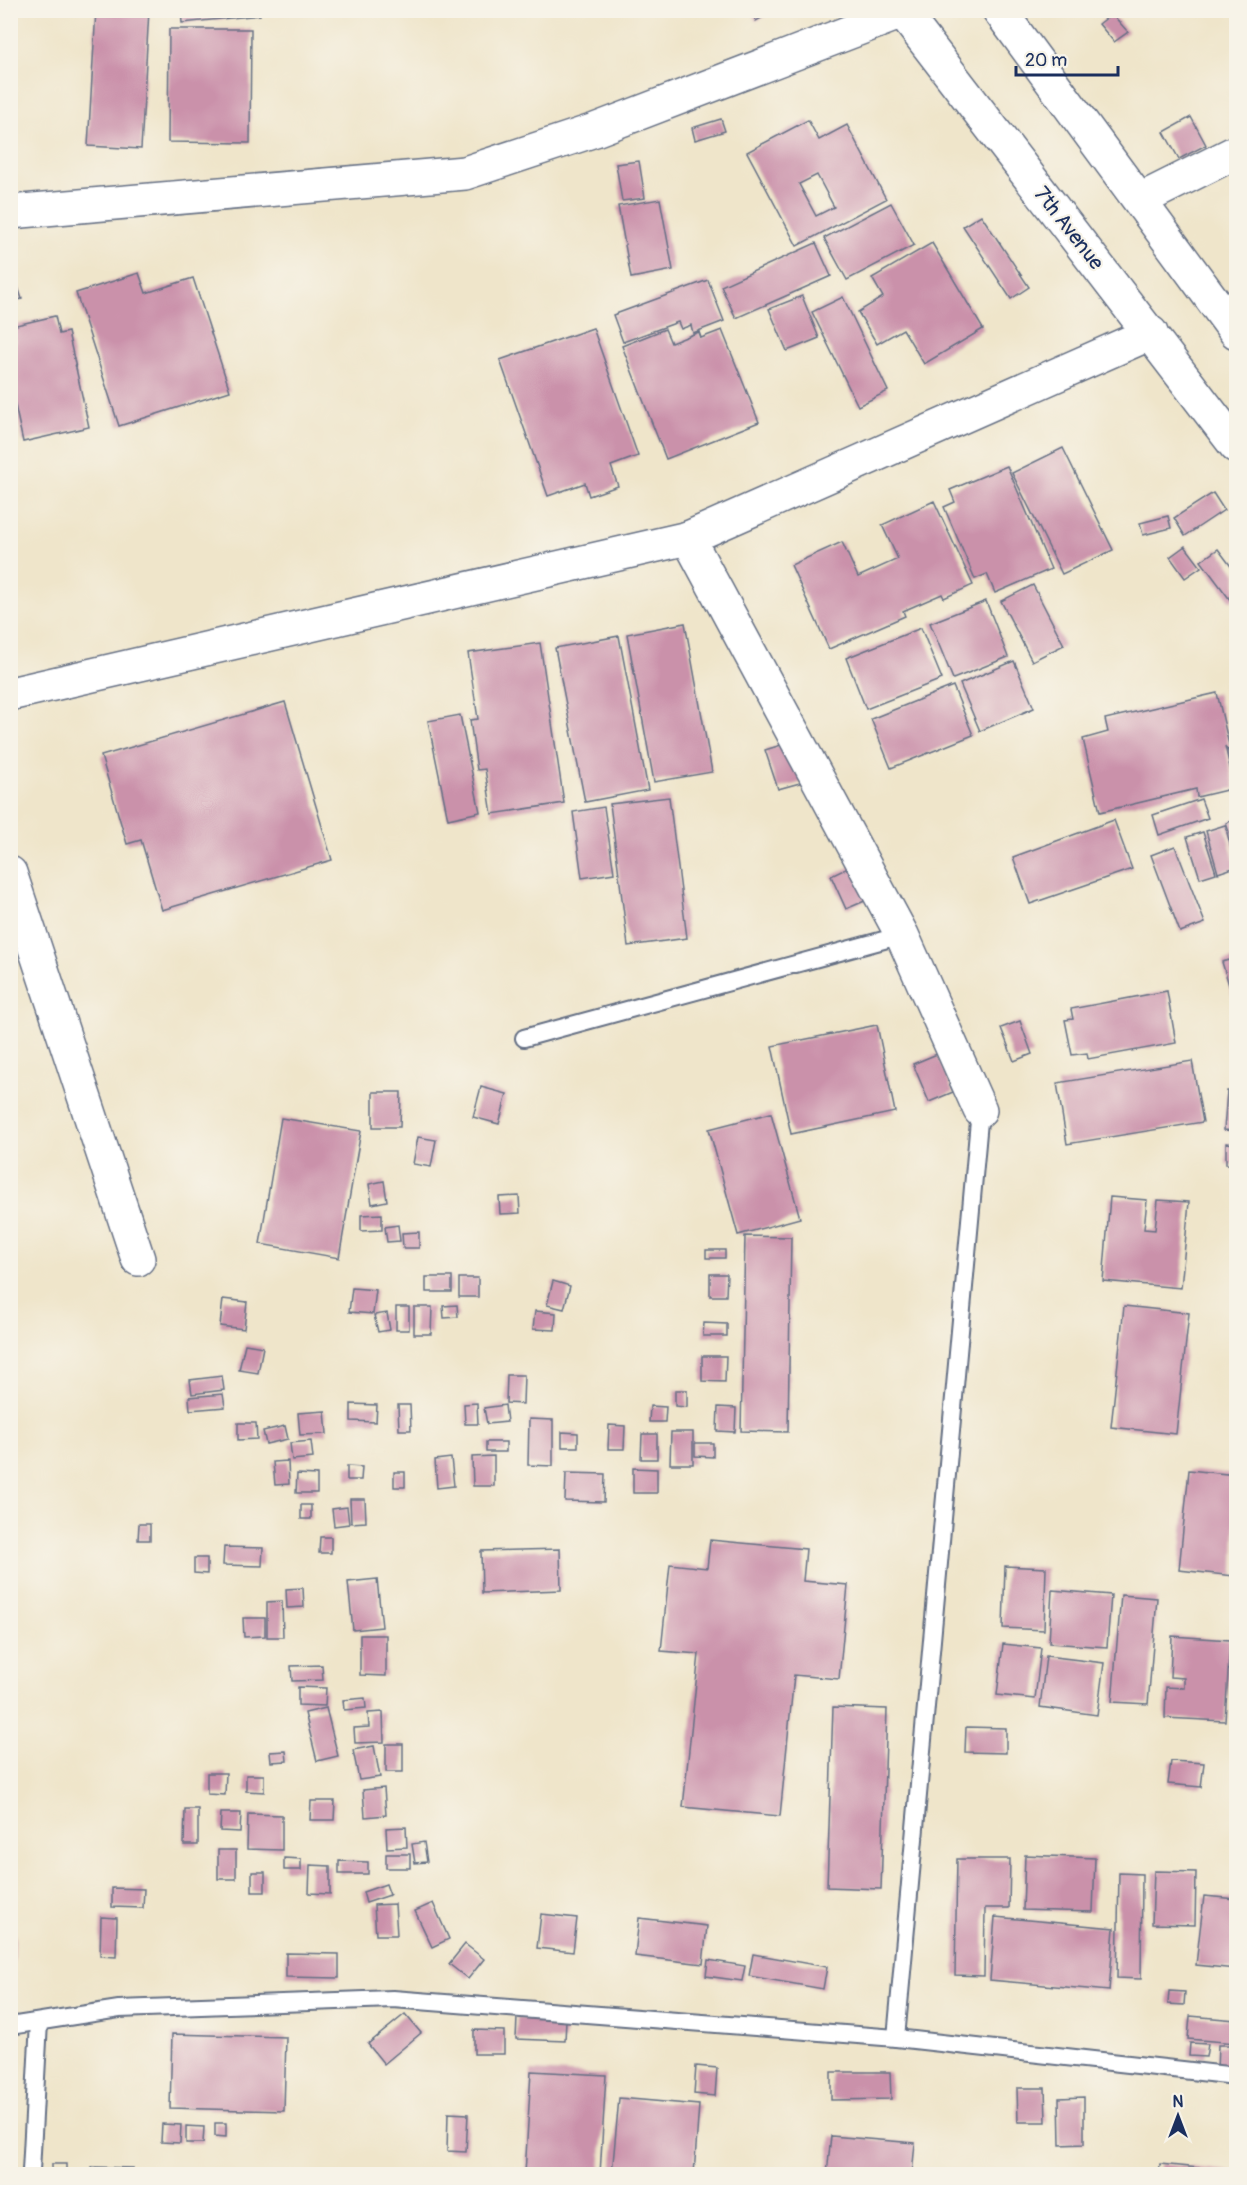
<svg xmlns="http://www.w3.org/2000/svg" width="1247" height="2185" font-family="Pangolin,sans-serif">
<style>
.building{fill:#ca91aa;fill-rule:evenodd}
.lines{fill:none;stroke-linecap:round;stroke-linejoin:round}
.service-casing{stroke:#656f84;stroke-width:20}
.minor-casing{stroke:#656f84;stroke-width:36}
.secondary-casing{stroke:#656f84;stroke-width:36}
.service{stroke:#fff;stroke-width:16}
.minor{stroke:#fff;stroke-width:33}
.secondary{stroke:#fff;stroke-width:33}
.labels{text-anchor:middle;stroke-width:4.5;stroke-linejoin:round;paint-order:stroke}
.street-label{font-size:21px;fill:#1b2f5e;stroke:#f7f3e8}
</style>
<rect width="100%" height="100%" fill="#f7f3e8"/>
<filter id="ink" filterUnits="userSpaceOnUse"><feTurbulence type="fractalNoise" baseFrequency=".0167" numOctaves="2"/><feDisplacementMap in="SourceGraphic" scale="12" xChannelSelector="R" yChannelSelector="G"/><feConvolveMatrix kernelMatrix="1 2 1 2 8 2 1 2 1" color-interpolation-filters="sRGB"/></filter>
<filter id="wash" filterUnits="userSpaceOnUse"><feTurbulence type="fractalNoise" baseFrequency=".008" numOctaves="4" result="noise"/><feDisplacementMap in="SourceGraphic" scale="24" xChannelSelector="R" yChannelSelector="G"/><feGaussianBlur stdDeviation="1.35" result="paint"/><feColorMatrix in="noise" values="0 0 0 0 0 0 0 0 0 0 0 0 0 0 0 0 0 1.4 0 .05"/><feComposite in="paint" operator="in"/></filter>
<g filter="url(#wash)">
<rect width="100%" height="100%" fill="#efe5ca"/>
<g id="blocks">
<g class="building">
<path d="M96 10H149L141 149 88 146Z"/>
<path d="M181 10H259L260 15 182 23Z"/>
<path d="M751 10H776L756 21Z"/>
<path d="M1112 14 1128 32 1114 42 1099 24Z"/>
<path d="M169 29H251L250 143 168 142Z"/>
<path d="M1191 117 1206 145 1179 159 1164 132Z"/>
<path d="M721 119 725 131 695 140 692 128Z"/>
<path d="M808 120 819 140 847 125 886 199 797 246 747 152ZM817 175 834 207 816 216 799 184Z"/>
<path d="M639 161 645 198 622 201 616 164Z"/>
<path d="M660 199 673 270 631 278 618 206Z"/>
<path d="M891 203 914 245 847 280 824 238Z"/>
<path d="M981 215 1029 287 1011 299 963 226Z"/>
<path d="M816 243 831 276 736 318 721 286Z"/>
<path d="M932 243 983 329 924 364 903 329 877 344 858 312 883 297 872 278Z"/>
<path d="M10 263 22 299 10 302Z"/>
<path d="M139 273 146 293 193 278 230 391 119 426 76 293Z"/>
<path d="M708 280 724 321 693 333 691 325 681 329 678 322 623 342 613 315Z"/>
<path d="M802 296 819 338 787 351 769 309Z"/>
<path d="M843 297 888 391 858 406 812 312Z"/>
<path d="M55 316 59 334 68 332 89 427 23 442 10 382V343L15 342 12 326Z"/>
<path d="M593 328 638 456 611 466 618 486 589 496 585 483 548 496 500 360Z"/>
<path d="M665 329 671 343 699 332 701 338 722 330 759 422 666 459 622 346Z"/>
<path d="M1063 448 1113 550 1062 574 1012 473Z"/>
<path d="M1007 466 1051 569 995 593 987 574 975 579 944 507 955 502 950 490Z"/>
<path d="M1213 493 1224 510 1185 536 1174 518Z"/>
<path d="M934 501 973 585 944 598 942 594 903 611 905 616 829 649 791 565 842 542 858 577 898 559 882 525Z"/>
<path d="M1168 516 1171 528 1143 535 1140 523Z"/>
<path d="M1185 546 1201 567 1185 578 1170 557Z"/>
<path d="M1218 549 1236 573V596L1231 601 1201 561Z"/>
<path d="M1033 585 1064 645 1032 661 1001 601Z"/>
<path d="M986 601 1008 657 953 679 930 623Z"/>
<path d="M685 623 712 772 654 782 627 634Z"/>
<path d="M921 628 942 679 866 709 846 658Z"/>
<path d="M619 636 648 790 585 802 555 648Z"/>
<path d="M540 643 564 803 492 814 485 769 477 770 470 720 478 719 468 653Z"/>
<path d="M1014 661 1034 708 980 731 960 684Z"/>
<path d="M953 686 973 735 891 768 871 719Z"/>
<path d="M1217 693 1230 749 1227 750 1225 746 1235 788 1197 797 1196 789 1100 812 1083 739 1108 732 1105 719Z"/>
<path d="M285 702 332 860 162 910 141 840 127 844 101 756Z"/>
<path d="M1236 714V738L1229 732V726Z"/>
<path d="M460 715 480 812 448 819 428 721Z"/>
<path d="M794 741 807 781 778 789 765 750Z"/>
<path d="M1236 747V773L1228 751Z"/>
<path d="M669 797 687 938 628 946 610 804Z"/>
<path d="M1201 799 1208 818 1159 835 1153 815Z"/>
<path d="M604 807 614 873 582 878 573 812Z"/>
<path d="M1236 819V853L1226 823Z"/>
<path d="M1114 820 1132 869 1030 904 1013 857Z"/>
<path d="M1225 825 1236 867 1218 873 1206 831Z"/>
<path d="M1203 832 1216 873 1200 878 1187 837Z"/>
<path d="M1175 846 1205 923 1180 932 1151 855Z"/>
<path d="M858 863 874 897 846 909 831 876Z"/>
<path d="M1236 958V1008L1222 962Z"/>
<path d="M1167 991 1176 1043 1088 1059 1087 1053 1072 1055 1065 1020 1073 1019 1071 1009Z"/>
<path d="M1020 1021 1032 1054 1014 1061 1001 1028Z"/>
<path d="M877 1025 895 1112 791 1134 772 1046Z"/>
<path d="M937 1054 953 1092 929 1102 913 1064Z"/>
<path d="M1192 1061 1203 1122 1067 1144 1057 1083Z"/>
<path d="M481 1087 507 1094 499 1124 473 1117Z"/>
<path d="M1227 1091H1236V1131L1224 1130Z"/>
<path d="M373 1092H401L400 1127H373Z"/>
<path d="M771 1113 800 1218 738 1235 709 1129Z"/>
<path d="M281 1118 361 1131 339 1258 260 1244Z"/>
<path d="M418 1137 436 1140 431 1167 413 1164Z"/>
<path d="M1226 1143 1236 1144V1165L1226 1164Z"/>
<path d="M384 1181 387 1201 372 1204 369 1184Z"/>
<path d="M519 1196 520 1213 500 1214 499 1197Z"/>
<path d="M1110 1197 1147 1200 1144 1229 1155 1230 1158 1200 1189 1202 1181 1288 1103 1281Z"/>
<path d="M382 1214V1230L361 1231V1215Z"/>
<path d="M398 1225 400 1241 387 1242 385 1227Z"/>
<path d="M419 1232V1248H403L402 1233Z"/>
<path d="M745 1236 791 1237 788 1432 741 1431Z"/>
<rect x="706" y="1250" width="19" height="8"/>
<path d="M710 1274H727L726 1296H710Z"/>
<rect x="426" y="1277" width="26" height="15"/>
<rect x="459" y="1278" width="19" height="19"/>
<path d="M553 1281 570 1286 564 1309 547 1305Z"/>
<path d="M352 1288 376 1290 373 1314 349 1312Z"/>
<path d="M223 1299 247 1302 244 1329 220 1326Z"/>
<path d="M457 1305 458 1317 444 1318 443 1306Z"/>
<path d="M1124 1306 1189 1313 1176 1434 1111 1427Z"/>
<rect x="396" y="1307" width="13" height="23"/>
<path d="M414 1307H432L431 1334H414Z"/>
<path d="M535 1311 556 1313 555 1330 533 1329Z"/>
<path d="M387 1313 390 1330 378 1332 374 1315Z"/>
<path d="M704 1323 727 1324V1336H703Z"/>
<path d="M245 1344 263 1347 258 1373 239 1370Z"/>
<path d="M702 1356H726L725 1382 702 1381Z"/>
<path d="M507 1375H524L523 1404 506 1403Z"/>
<path d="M222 1376 224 1390 192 1394 190 1380Z"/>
<path d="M675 1390H687V1407L675 1406Z"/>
<path d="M223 1394 225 1407 190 1410 189 1397Z"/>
<path d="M477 1403 478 1424H465L464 1404Z"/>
<path d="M351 1404 377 1405 376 1422 351 1421Z"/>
<path d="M398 1405H410L411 1430H399Z"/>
<path d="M505 1405 507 1422 487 1424 484 1408Z"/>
<path d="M650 1406 666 1407 665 1422H649Z"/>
<path d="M718 1407 736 1408 735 1432 717 1431Z"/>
<path d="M325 1411 327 1434 300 1435 298 1413Z"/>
<path d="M529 1419 553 1420V1466L528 1465Z"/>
<path d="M238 1423H256L257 1439 238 1440Z"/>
<path d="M609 1425 625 1426 624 1449H608Z"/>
<path d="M285 1426 288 1439 266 1444 263 1431Z"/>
<path d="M562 1432 578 1433V1447H562Z"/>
<path d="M671 1432H693V1464H670Z"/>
<path d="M642 1434H657V1459H641Z"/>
<path d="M311 1441 313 1458 292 1460 290 1443Z"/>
<rect x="486" y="1442" width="20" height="10"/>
<path d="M695 1443H713V1457L695 1456Z"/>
<path d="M494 1456V1486H473L472 1457Z"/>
<path d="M451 1458 454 1486 437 1488 435 1460Z"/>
<path d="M288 1461 289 1484 275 1485 273 1462Z"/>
<path d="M347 1466 362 1467 361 1480H347Z"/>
<path d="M633 1468 657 1469V1493H633Z"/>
<path d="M1189 1470 1236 1475 1234 1576 1179 1570Z"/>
<rect x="394" y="1472" width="11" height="15"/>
<path d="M566 1473 605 1474 604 1502 565 1501Z"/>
<path d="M297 1474 317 1475V1493H296Z"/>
<path d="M350 1499H365L366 1522 351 1523Z"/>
<rect x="301" y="1505" width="10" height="14"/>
<path d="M347 1507 349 1524 334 1526 332 1509Z"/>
<path d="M139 1524H150V1540H138Z"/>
<path d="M320 1537H331V1553H319Z"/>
<path d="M710 1540 806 1549 803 1581 848 1585 839 1679 794 1675 780 1816 683 1807 699 1654 661 1651 670 1564 707 1568Z"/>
<path d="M224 1547 263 1548 262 1566 223 1565Z"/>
<path d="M560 1549 561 1590 482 1593 481 1551Z"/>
<path d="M194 1558H207V1574L194 1573Z"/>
<path d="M1005 1566 1046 1568 1044 1630 1003 1628Z"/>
<path d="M377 1579 382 1627 353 1630 348 1582Z"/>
<path d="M303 1588 304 1607 287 1608 286 1589Z"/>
<path d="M1052 1590 1111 1595 1107 1647 1049 1643Z"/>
<path d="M1121 1595 1157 1598 1148 1704 1112 1702Z"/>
<path d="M282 1601 283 1637H267V1602Z"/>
<path d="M243 1618H265V1636L244 1637Z"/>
<path d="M360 1635H386V1676L360 1675Z"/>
<path d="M1172 1636 1230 1640 1225 1721 1165 1718 1166 1687 1184 1688V1678L1170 1677Z"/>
<path d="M1003 1644 1041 1648 1035 1699 997 1695Z"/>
<path d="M1046 1656 1104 1663 1097 1715 1040 1707Z"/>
<path d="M322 1665 323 1680 292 1681 291 1666Z"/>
<path d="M298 1687 326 1688 325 1706 298 1705Z"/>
<path d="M365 1698 366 1708 344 1710 343 1700Z"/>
<path d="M833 1707 887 1709 881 1889 827 1887Z"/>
<path d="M326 1708 338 1756 317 1761 305 1713Z"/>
<path d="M383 1712 384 1742 355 1743 354 1728 369 1727 368 1713Z"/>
<path d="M966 1727 1006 1728V1753L965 1752Z"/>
<rect x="386" y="1744" width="17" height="28"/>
<path d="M374 1746 380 1777 359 1780 353 1750Z"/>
<path d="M286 1751 287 1761 271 1762 270 1752Z"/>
<path d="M1171 1761 1204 1763 1201 1787 1168 1784Z"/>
<path d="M207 1773H226L225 1795 207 1794Z"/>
<path d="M246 1775H264V1792L246 1791Z"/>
<path d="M384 1788 386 1815 365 1817 363 1790Z"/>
<path d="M311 1801H335L334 1820H310Z"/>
<path d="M185 1809H198V1845H184Z"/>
<path d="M221 1813H241L240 1832 220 1831Z"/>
<path d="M248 1814 282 1815V1850L247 1849Z"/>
<path d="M406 1827 407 1847 387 1848 386 1828Z"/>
<path d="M424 1842 427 1862 415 1863 412 1844Z"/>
<rect x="218" y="1850" width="18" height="29"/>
<rect x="386" y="1854" width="24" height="14"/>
<path d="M1025 1855 1095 1858 1093 1912 1023 1910Z"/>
<path d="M284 1858 301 1859V1870H284Z"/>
<path d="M957 1859H1010L1009 1908H985L984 1976 955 1975Z"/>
<path d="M339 1861 368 1862V1874H339Z"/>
<path d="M310 1865 330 1866V1894L309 1893Z"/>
<path d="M1154 1871 1196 1872 1195 1925 1152 1924Z"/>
<rect x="252" y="1872" width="13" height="20"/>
<path d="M1119 1873 1142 1874 1141 1979 1117 1978Z"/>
<path d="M386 1884 390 1895 366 1903 363 1892Z"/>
<path d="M112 1888 144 1889 143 1908 112 1907Z"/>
<path d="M1204 1896 1236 1899V1969L1196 1965Z"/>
<path d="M433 1903 449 1939 432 1947 415 1911Z"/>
<path d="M395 1904 397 1935H376L374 1905Z"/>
<path d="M541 1914 577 1918 573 1952 537 1948Z"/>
<path d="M101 1917 117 1918 116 1957 100 1956Z"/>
<path d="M995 1917 1114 1928 1109 1991 990 1980Z"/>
<path d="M639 1918 707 1926 703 1964 635 1956Z"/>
<path d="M10 1935H15L14 1963H10Z"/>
<path d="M465 1944 484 1959 468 1979 449 1964Z"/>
<path d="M286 1953 339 1954V1978L286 1977Z"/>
<path d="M753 1954 827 1967 823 1989 749 1976Z"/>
<path d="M708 1960 745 1966 742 1981 706 1976Z"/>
<path d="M1169 1991 1185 1992 1184 2005 1168 2004Z"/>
<path d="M405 2014 421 2033 384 2064 368 2044Z"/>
<path d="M1190 2016 1236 2020V2043L1188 2039Z"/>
<path d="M517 2017 566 2020 565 2041 516 2039Z"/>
<path d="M474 2030 504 2031V2054H474Z"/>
<path d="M172 2034 286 2037 284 2111 170 2108Z"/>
<path d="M1190 2043 1208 2044 1206 2057 1189 2056Z"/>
<path d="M1218 2045H1236V2073L1217 2072Z"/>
<path d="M696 2066 717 2068 715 2096 694 2094Z"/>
<path d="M531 2071 606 2075 600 2174H525Z"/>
<path d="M831 2072H890L891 2099 831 2100Z"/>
<path d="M1017 2088H1045L1046 2122H1018Z"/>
<path d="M1084 2097V2144L1060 2145 1059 2098Z"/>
<path d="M619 2098 699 2105 694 2174H612Z"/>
<path d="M448 2113 468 2114 466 2152 447 2151Z"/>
<path d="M215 2123H226V2137L215 2136Z"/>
<path d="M162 2124 181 2125 180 2143 161 2142Z"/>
<path d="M186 2126 204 2127 203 2143H186Z"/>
<path d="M831 2136 915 2143 912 2174H827Z"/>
<rect x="52" y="2164" width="14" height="10"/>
<path d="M1160 2164 1236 2172V2174H1159Z"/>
<path d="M92 2167 133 2168 132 2174H91Z"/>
</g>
</g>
</g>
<g filter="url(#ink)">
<use href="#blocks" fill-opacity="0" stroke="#656f84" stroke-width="1.5"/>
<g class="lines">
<defs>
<g id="service">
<path d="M524 1038 902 935"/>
<path d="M10 2026 119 2009 393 1999 896 2038 1236 2076"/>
<path d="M896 2038 980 1110"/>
<path d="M31 2171 39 2022"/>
</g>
<g id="minor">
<path d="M999 10 1236 332"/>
<path d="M1140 200 1236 152"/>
<path d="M10 212 465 173 595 130 902 12"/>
<path d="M688 538 902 935 980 1110"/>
<path d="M10 694 688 538 1151 333"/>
<path d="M10 873 138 1259"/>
</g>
<path id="secondary" d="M901 10 1236 446"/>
</defs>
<use href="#service" class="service-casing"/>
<use href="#minor" class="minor-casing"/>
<use href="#secondary" class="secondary-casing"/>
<use href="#service" class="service"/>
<use href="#minor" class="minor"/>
<use href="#secondary" class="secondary"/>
</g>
</g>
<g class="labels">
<g class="street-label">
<text transform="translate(1069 228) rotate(52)" y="7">7th Avenue</text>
</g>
</g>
<rect width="1247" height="2185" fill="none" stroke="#f7f3e8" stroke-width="36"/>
<g transform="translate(1178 2116)" stroke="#f7f3e8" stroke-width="4.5" paint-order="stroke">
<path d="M0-4.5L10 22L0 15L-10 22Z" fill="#1b2f5e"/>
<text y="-9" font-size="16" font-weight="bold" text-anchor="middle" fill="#1b2f5e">N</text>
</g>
<path d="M1016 66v9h102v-9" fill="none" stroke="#1b2f5e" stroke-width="3"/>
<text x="1025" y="66" font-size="18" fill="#1b2f5e" stroke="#f7f3e8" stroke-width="4.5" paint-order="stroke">20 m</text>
</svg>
